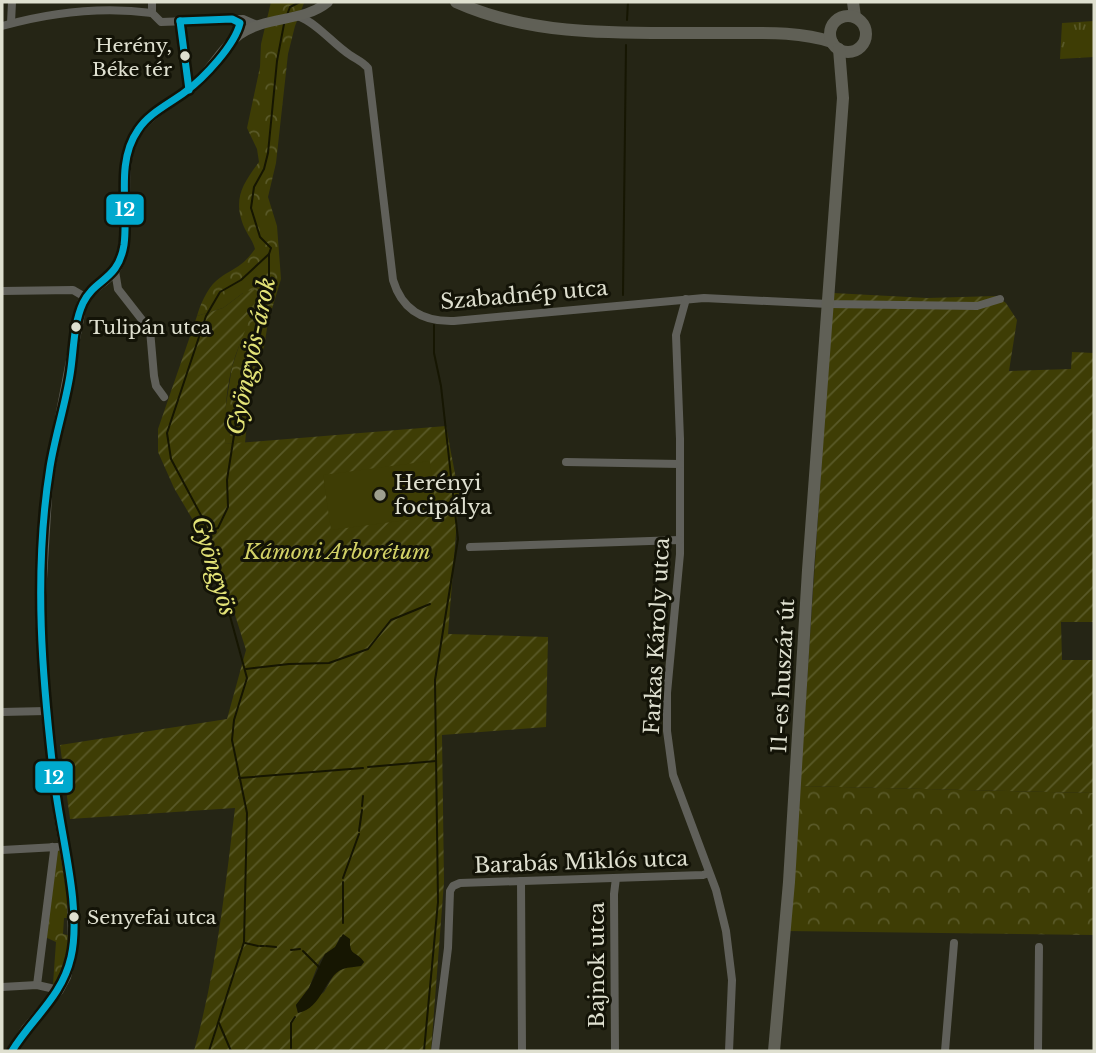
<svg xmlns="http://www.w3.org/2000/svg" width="1096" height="1053" font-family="'Libre Baskerville',serif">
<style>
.grass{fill:url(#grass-tufts)}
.forest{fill:url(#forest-crowns)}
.garden{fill:url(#garden-furrows);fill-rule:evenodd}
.pitch{fill:#3e3d05}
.water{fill:#161602}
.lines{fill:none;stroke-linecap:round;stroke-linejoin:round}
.stream{stroke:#161602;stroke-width:2}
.street{stroke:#60605a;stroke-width:8}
.secondary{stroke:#62625a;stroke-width:10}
.primary{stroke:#606056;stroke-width:12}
.bus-1-casing{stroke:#131307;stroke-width:12}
.bus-1{stroke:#00a9ce;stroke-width:7}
.bus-dot{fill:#dfe0d0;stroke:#131307;stroke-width:2.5}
.poi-dot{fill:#9e9f8f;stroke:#131307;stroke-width:2.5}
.labels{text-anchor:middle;stroke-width:6;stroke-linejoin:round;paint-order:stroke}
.bus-label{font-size:19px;fill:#dfe0d0;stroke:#131307;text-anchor:start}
.street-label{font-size:21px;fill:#dfe0d0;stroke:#131307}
.poi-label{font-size:21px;fill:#dfe0d0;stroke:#131307;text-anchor:start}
.park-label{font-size:21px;font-style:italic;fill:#d2d166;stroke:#131307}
.water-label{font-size:23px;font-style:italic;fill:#e2e276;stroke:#131307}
.line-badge{stroke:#131307;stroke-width:2.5}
.badge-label{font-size:19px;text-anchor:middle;font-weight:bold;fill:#fff}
</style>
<defs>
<pattern id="grass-tufts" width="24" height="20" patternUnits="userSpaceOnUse" patternTransform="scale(1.75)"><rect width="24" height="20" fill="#3e3d05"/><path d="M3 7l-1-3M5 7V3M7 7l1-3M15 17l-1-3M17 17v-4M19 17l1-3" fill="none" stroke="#595928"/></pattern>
<pattern id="forest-crowns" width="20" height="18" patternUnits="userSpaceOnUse" patternTransform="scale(1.75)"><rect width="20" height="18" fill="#3e3d05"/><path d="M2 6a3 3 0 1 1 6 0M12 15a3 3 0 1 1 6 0" fill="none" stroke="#595928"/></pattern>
<pattern id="garden-furrows" width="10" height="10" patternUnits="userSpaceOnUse" patternTransform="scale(1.75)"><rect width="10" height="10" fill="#3e3d05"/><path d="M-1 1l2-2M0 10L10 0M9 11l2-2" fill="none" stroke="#595928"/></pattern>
</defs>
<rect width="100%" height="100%" fill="#252515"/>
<path class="grass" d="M1094 21V57L1060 59 1062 23Z"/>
<g class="forest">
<path d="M271 2H307L304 3 295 26 288 54 276 163 268 197 277 226 281 279 268 322 264 347 252 374 245 443 224 444V417L232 367 241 340 243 293 223 308 197 316C200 305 207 289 216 281 233 267 240 270 255 249 253 241 249 237 245 229 232 200 242 185 259 162L257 149 247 128 260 67 261 44Z"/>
<path d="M800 786 1094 793V935L787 931Z"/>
<path d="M61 849 71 918H64L63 934 71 936 67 963 57 986 53 984 56 942 45 937 54 851Z"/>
</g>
<g class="garden">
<path d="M254 289 258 292C252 316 241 339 233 363 226 389 224 418 225 444L446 426 459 495 448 634 548 637 546 727 442 735 444 882 431 1051H194C216 972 225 890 235 808L70 819 60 745 227 719 246 650 209 532 197 527 174 488 158 452V429L197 316 223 308 243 293ZM340 937 350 939C349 957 356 951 364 962L361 966 345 967 335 973 324 992 298 1013 296 1005 309 988 319 962 325 954 335 948Z"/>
<path d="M833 293 927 298 996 296 1006 303 1017 320 1009 371 1071 369 1072 352 1094 353V622H1061L1062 660H1094V793L800 786Z"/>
</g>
<path class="pitch" d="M430 461 437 516 331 530 323 475Z"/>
<path class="water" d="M343 934 350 939C349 957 356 950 364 962L361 966C355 967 349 967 343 969 324 976 323 1008 298 1013L296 1005 309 988 325 954 335 947Z"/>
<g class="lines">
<g class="stream">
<path d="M287 15 290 7 300 2"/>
<path d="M627 20 628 2"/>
<path d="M623 295 626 45"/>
<path d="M208 532 218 528 228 507 227 480 245 365 269 286V254"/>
<path d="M246 669 289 664 329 663 368 649 391 620 430 604"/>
<path d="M368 767 436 761"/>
<path d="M239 778 363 768"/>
<path d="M362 806 363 796"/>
<path d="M359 831 362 810"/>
<path d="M343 878 359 834"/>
<path d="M343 882V923"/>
<path d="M245 943 258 946"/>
<path d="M260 946H264"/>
<path d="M266 946 276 947"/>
<path d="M291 950 300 949"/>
<path d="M303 951 319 967"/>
<path d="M219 1023 231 1051"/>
<path d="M291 1048V1023L295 1017"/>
<path d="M209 1051 244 942 247 813 232 740 234 720 247 678 204 521 171 459 167 433 206 316 220 292 241 280 269 254 271 248 260 237 251 208 254 187 264 169 268 153 277 61 284 24"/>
<path d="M424 1051 438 902 435 680 458 539 441 386 434 353V325"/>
</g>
<g class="street">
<path d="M152 2V13"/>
<path d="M152 13 161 22 243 19 257 25"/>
<path d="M300 17C318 24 333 44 350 55 357 60 362 61 368 68L393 280C402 310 423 322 454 321L704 298 828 304 977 306 1000 299"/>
<path d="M180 21 189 90"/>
<path d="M11 23 12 2"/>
<path d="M2 26C52 12 100 6 152 13"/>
<path d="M115 271 118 289 150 330 154 376 156 386 164 397"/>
<path d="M2 291 73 290 85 297"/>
<path d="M686 299 676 335 680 439V554L667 693V731L673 775 716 890 726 931 732 980 729 1051"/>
<path d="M566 462 680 464"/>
<path d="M470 547 680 540"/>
<path d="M2 712 46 711"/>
<path d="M2 850 57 847"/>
<path d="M521 881 522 1051"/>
<path d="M37 985 54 851 52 847"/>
<path d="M2 987 37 985 59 990"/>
<path d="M435 1051 448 948 450 891 453 886 460 883 703 875 709 873"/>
<path d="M615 1051 614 894 616 878"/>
<path d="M945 1051 954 943"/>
<path d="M1038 1051 1039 947"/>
</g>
<path class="secondary" d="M12 1051 26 1029 59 990 66 977 73 947 72 893 59 817 46 711 40 612 48 480 82 303C91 285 114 281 120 260 130 230 122 191 127 159 135 113 172 108 200 79 214 65 223 47 239 35 267 15 302 23 328 2"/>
<g class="primary">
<path d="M456 2C540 40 636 32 726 33 761 33 798 31 832 42"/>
<path d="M853 2 855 17"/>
<circle cx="848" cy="34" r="18"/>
<path d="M774 1051 789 882 808 570 843 98 839 49"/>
</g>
<defs>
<g id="bus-1">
<path d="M180 21 189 90"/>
<path d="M12 1051C32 1018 62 997 71 957 82 910 61 836 55 786 42 680 33 573 50 467 55 436 65 406 70 375 74 351 73 325 83 303 95 278 118 281 124 245 129 208 115 163 138 130 149 113 169 104 185 92 204 78 235 45 240 23L232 19 180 21"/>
</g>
</defs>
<use href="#bus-1" class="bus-1-casing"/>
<use href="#bus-1" class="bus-1"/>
</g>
<g class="bus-dot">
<circle cx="185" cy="56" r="6"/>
<circle cx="76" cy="327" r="6"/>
<circle cx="74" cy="917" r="6"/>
</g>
<circle class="poi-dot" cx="380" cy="495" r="7"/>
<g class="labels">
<g class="bus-label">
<text x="172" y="52" text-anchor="end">Herény,<tspan x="172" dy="24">Béke tér</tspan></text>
<text x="89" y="334">Tulipán utca</text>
<text x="87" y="924">Senyefai utca</text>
</g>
<g class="street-label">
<text transform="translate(524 295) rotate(-5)" y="7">Szabadnép utca</text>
<text transform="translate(657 636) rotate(-87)" y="7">Farkas Károly utca</text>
<text transform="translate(783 676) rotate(-87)" y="7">11-es huszár út</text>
<text transform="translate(581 862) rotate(-2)" y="7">Barabás Miklós utca</text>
<text transform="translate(597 965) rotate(-90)" y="7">Bajnok utca</text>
</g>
<g class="poi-label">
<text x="394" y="490">Herényi<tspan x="394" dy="24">focipálya</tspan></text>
</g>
<g class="park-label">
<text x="337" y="559">Kámoni Arborétum</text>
</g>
<g class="water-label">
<text transform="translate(251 356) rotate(-78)" y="8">Gyöngyös-árok</text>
<text transform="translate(214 566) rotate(73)" y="8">Gyöngyös</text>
</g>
</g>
<g class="line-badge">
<rect x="105" y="193" width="40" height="33" rx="7" fill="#00a9ce"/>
<rect x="34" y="760" width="40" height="34" rx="7" fill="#00a9ce"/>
</g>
<g class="badge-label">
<text x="125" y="216">12</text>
<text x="54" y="784">12</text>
</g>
<rect width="1096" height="1053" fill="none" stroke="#dfe0d0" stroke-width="7"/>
</svg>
